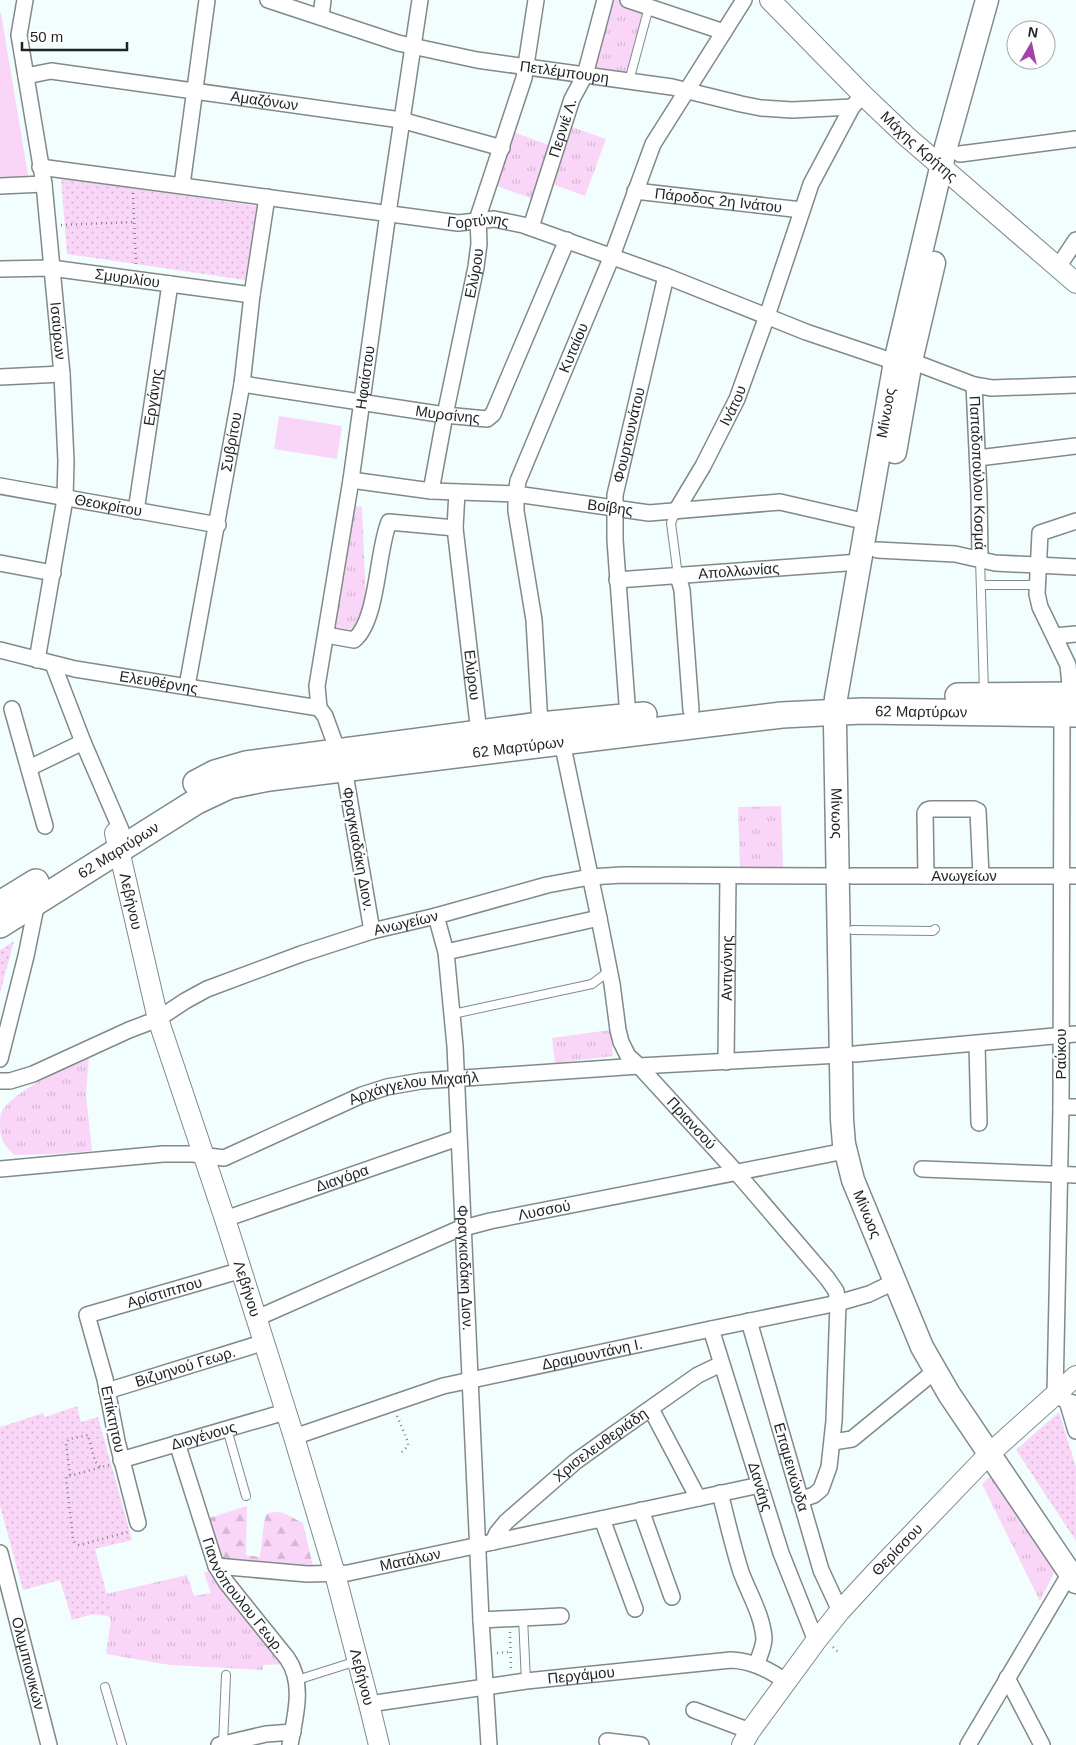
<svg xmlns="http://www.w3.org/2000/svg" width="1076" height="1745" font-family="Arial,sans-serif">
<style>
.grass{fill:url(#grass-tufts)}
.forest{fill:url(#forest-firs)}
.park{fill:url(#park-dots)}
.pitch{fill:#f9d6f8}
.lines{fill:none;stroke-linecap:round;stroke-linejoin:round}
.service-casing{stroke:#808a8a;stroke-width:10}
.minor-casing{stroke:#808a8a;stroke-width:18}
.tertiary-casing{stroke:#808a8a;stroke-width:22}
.secondary-casing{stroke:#808a8a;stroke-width:25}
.primary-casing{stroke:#808a8a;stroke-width:28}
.path{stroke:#7e8585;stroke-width:2.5;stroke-dasharray:1 4;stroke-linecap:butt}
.service{stroke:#fff;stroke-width:8}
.minor{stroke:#fff;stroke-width:15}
.tertiary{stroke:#fff;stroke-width:20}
.secondary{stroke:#fff;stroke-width:22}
.primary{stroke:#fff;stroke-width:25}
.labels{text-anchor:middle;stroke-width:4.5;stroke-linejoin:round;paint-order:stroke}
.street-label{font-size:15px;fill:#1f2323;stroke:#fff}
</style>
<defs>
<pattern id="grass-tufts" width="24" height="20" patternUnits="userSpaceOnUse" patternTransform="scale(1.25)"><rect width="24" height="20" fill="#f9d6f8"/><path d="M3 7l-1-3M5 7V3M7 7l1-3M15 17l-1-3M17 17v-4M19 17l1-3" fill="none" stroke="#d5b7d4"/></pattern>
<pattern id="forest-firs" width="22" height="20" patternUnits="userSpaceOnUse" patternTransform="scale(1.25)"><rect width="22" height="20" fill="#f9d6f8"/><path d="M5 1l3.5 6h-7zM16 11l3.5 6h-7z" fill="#d5b7d4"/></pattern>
<pattern id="park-dots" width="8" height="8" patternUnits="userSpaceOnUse" patternTransform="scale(1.25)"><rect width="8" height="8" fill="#f9d6f8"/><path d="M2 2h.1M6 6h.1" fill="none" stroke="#d5b7d4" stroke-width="1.8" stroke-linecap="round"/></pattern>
</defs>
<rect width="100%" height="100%" fill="#f2fdfd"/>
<g class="grass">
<path d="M609 0H622L644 8 626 76 591 71Z"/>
<path d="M572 127 606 139 585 196 552 184Z"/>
<path d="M513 132 552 146 533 199 494 185Z"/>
<path d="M353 506 362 507 366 602 365 613 353 632 332 629Z"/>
<path d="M781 806 783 870 740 871 738 807Z"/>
<path d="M610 1030 613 1056 555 1063 552 1038Z"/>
<path d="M89 1057 86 1095 92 1151 53 1154 14 1155C4 1144 0 1140 0 1124 0 1120 0 1116 1 1113 13 1090 65 1069 89 1057Z"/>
<path d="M991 1475 1057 1567 1040 1601 982 1484Z"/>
<path d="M210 1570 258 1634 283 1664 263 1665V1670L170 1665 106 1654 111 1619 108 1616 110 1611 106 1594 187 1575 194 1596 211 1593 204 1573Z"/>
</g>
<path class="forest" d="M247 1506 246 1555 260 1557 264 1523 266 1515C279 1507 290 1517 303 1523L314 1571 221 1562 206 1519Z"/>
<g class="park">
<path d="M61 178 257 206 245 280 67 254Z"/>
<path d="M14 941 0 993V950Z"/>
<path d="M77 1406 81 1422 98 1417 132 1540 95 1549 111 1611 108 1616 93 1614 72 1620 60 1580 23 1590 0 1506V1427L43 1413 45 1417Z"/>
<path d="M1059 1412 1076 1467V1541L1016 1450Z"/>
</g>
<g class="pitch">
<path d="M0 13H1L29 181 0 182Z"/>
<path d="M279 416 342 426 337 459 274 449Z"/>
</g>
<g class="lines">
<defs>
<g id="service">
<path d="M629 81 649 7"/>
<path d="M676 511 671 523 678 576"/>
<path d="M980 559 984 692"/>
<path d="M981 585H1037"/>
<path d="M853 930 933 931 935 929"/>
<path d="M453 1014 592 984 609 971"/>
<path d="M227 1429 246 1496"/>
<path d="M523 1618 526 1681"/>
<path d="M297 1680 357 1661"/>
<path d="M105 1687 122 1745"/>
<path d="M223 1744 226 1675"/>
</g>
<g id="minor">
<path id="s1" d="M25 0 19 35 44 184 48 226 62 374 66 461 65 499 37 660"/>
<path id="s2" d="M268 0 398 43 477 60 672 87 741 104 761 108 792 110 852 107 863 95"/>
<path d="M628 0 724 32"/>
<path d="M321 17 323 0"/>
<path id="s3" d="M26 76 51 71 401 120 502 148"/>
<path d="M960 154 1076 139"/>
<path id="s4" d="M40 167 458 223 494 219 523 225 666 276 806 332 895 362"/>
<path d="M182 185 207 0"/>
<path d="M0 186 44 184"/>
<path id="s5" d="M635 191 802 210"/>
<path id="s6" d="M531 227 572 99 585 75 605 0"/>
<path d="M1058 267 1076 240"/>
<path id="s7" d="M0 269 51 268 252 295"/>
<path d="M911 361 974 385 992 388 1076 385"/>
<path d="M0 377 62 374"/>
<path id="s8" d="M242 384 445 415 487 419 493 414 567 240"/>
<path id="s9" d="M974 385 979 493 980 559"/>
<path d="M978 458 1076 446"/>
<path id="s10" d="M351 480 431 491 516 494 649 513 780 502 867 522"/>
<path id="s11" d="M0 486 218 525"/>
<path id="s12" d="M431 491 445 415 476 267 479 244 478 217 524 78 536 0"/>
<path id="s13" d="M457 492 455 528 479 733"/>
<path id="s14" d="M136 511 170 284"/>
<path id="s15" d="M676 511 703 466 737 399 767 316 811 184 852 107"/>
<path d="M877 550 955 554 995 563 1076 567"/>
<path d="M0 563 53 573"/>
<path d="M678 576 682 590 691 710"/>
<path id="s16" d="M617 580 860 562"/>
<path d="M326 635 354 640C378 621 377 550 389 522L455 528"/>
<path d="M1055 636 1076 634"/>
<path id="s17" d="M0 650 75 669 319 708"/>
<path d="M53 664 83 742 121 830"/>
<path id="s18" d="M187 686 242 384 252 295 267 197"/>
<path d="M1071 695 1068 665 1040 607 1037 594 1040 533 1076 521"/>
<path d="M12 709 45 826"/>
<path d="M1062 713 1061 1107 1055 1395 1067 1401 1076 1404"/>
<path id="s19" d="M628 717 615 540V495L666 276"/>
<path id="s20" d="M540 725 534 620 516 511V494L518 481 612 256 653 144 744 0"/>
<path id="s21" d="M562 742 599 918 612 984 618 1030 621 1042 628 1056 639 1066 737 1173 827 1278 836 1291 838 1303 834 1421 829 1467 821 1489 814 1495 800 1500"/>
<path d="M29 768 83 742"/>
<path id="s22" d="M852 876H1076"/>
<path d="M926 876 925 813 927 810 930 809H974L978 811 981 876"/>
<path id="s23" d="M436 916 446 952 455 1046 481 1620 489 1745"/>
<path id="s24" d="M372 931 344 768 325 716 319 708 317 686 351 480 388 213 420 0"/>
<path d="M446 952 599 918"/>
<path d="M977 1044 979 1123"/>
<path d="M855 1054 1076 1034"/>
<path d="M0 1059 26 956 37 902"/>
<path id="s25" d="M726 1062 728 876"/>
<path id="s26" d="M0 1081H10L33 1074 129 1030 158 1019 185 1001 207 989 301 954 372 931 436 916 547 885 590 877 622 875 838 876"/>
<path d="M1061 1107H1076"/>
<path id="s27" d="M0 1169 163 1154H193L224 1158 362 1095 387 1087 421 1081 639 1066 840 1055"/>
<path d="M922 1169 1076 1175"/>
<path id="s28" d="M225 1219 458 1138"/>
<path id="s29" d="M257 1318 456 1230 490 1221 845 1151"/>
<path id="s30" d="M749 1321 821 1570 840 1611"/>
<path id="s31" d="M711 1329 781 1553 816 1641"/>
<path id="s32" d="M107 1391 265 1342"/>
<path d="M1067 1401 1076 1431"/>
<path d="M651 1409 698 1498"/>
<path id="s33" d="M294 1437 443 1386 711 1329 838 1303 869 1294 894 1282"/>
<path d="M833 1442 852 1439 935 1371"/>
<path id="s34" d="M177 1443 216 1566 226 1582 287 1658C305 1683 295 1717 290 1745"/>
<path id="s35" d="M121 1460 285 1412"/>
<path d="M720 1493C727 1520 733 1547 741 1572 749 1594 762 1614 764 1638 764 1647 759 1656 757 1664"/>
<path d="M641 1510 672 1597"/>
<path d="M602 1519 635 1609"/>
<path id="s36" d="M138 1523 117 1441 105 1379 87 1315 242 1270"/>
<path id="s37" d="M493 1542 497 1533 506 1522 575 1462 614 1434 698 1375 721 1364"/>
<path id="s38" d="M0 1553 49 1745"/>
<path id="s39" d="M216 1566 307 1574 348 1573 760 1485"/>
<path d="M481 1620 561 1616"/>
<path d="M1007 1678 1042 1745"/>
<path id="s40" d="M369 1704 526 1681 731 1660C753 1661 769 1670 787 1682"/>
<path d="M694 1710 750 1731"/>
<path d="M607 1741 641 1745"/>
<path d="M219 1745 266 1734 293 1732"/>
<path d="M968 1745 1070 1573"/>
</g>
<g id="tertiary">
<path id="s41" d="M770 0 863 95 906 136 1076 283"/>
<path id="s42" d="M115 833 158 1019 225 1219 294 1437 335 1574 369 1704 379 1745"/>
<path id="s43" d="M742 1745 750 1731 816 1641 840 1611 874 1574 989 1454 1076 1376"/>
</g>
<g id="secondary">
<path id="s44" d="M987 0 946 147 895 362 836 698 835 725 842 1120 844 1144 853 1180 922 1347 949 1394 1076 1582"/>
<path d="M895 452 911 361 934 263"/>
</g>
<g id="primary">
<path d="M958 696 1076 695"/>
<path d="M196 783 215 773 246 764 540 725 644 715"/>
<path d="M0 904 36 882"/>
<path id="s45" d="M0 925 197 801 229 786 269 778 782 715 862 711 1076 714"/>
</g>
</defs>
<use href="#service" class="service-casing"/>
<use href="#minor" class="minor-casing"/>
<use href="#tertiary" class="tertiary-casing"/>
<use href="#secondary" class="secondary-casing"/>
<use href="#primary" class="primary-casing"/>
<g class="path">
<path d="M133 193 136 265"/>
<path d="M61 225 134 222"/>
<path d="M397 1416 408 1442V1446L400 1454"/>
<path d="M109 1465 66 1477 73 1539 75 1543 79 1545 128 1532"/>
<path d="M70 1475 66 1443 69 1439 88 1435 95 1461 101 1468"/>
<path d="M510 1632 511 1669"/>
<path d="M833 1647 839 1653"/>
<path d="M497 1653 510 1652"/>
</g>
<use href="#service" class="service"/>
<use href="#minor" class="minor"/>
<use href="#tertiary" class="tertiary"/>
<use href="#secondary" class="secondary"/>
<use href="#primary" class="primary"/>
</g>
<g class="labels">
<g class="street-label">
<text dy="5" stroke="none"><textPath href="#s2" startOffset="306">Πετλέμπουρη</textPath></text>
<text dy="5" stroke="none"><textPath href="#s3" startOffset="241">Αμαζόνων</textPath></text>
<text dy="5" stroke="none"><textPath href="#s6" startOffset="104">Περνιέ Λ.</textPath></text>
<text dy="5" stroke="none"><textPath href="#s41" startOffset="209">Μάχης Κρήτης</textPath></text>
<text dy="5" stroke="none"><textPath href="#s5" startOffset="84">Πάροδος 2η Ινάτου</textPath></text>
<text dy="5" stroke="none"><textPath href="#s4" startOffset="442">Γορτύνης</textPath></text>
<text dy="5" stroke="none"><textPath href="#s12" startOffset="222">Ελύρου</textPath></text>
<text dy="5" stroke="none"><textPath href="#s7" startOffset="128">Σμυριλίου</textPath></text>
<text dy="5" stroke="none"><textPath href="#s1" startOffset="334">Ισαύρων</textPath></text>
<text dy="5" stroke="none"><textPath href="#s20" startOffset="390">Κυταίου</textPath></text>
<text dy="5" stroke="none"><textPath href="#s24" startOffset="565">Ηφαίστου</textPath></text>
<text dy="5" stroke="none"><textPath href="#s14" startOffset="115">Εργάνης</textPath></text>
<text dy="5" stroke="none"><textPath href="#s15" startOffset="120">Ινάτου</textPath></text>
<text transform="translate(886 413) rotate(-80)" y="5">Μίνωος</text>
<text dy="5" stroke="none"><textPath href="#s8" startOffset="208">Μυρσίνης</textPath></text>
<text dy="5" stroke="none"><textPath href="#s19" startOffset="284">Φουρτουνάτου</textPath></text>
<text dy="5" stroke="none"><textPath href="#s18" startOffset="248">Συβρίτου</textPath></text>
<text dy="5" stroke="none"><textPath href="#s9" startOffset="88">Παπαδοπούλου Κοσμά</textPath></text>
<text dy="5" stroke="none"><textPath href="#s11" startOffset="110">Θεοκρίτου</textPath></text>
<text dy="5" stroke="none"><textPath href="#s10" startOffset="261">Βοίβης</textPath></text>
<text dy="5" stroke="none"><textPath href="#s16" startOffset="122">Απολλωνίας</textPath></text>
<text dy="5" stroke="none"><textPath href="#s13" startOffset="184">Ελύρου</textPath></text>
<text dy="5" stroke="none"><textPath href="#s17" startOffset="162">Ελευθέρνης</textPath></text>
<text dy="5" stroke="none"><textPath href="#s45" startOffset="965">62 Μαρτύρων</textPath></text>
<text dy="5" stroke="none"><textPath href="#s45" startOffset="560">62 Μαρτύρων</textPath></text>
<text dy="5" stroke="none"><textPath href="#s44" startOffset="830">Μίνωος</textPath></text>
<text transform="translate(358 849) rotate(80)" y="5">Φραγκιαδάκη Διον.</text>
<text dy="5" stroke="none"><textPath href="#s45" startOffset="140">62 Μαρτύρων</textPath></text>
<text dy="5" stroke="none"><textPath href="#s22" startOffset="112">Ανωγείων</textPath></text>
<text dy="5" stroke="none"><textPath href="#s42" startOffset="70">Λεβήνου</textPath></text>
<text dy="5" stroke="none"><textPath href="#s26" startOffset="438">Ανωγείων</textPath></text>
<text dy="5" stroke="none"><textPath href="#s25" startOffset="94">Αντιγόνης</textPath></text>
<text transform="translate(1061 1054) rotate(-90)" y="5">Ραύκου</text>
<text dy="5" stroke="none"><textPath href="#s27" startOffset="429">Αρχάγγελου Μιχαήλ</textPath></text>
<text dy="5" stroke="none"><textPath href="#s21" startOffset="414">Πριανσού</textPath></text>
<text dy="5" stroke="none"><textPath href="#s28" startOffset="124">Διαγόρα</textPath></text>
<text dy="5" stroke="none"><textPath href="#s29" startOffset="308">Λυσσού</textPath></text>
<text dy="5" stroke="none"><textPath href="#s44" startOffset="1235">Μίνωος</textPath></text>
<text dy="5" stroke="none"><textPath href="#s23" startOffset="354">Φραγκιαδάκη Διον.</textPath></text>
<text dy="5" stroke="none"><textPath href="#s42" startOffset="475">Λεβήνου</textPath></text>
<text dy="5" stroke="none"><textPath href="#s36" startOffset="295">Αρίστιππου</textPath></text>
<text dy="5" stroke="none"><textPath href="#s33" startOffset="310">Δραμουντάνη Ι.</textPath></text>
<text dy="5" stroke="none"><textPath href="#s32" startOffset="82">Βιζυηνού Γεωρ.</textPath></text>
<text transform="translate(113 1419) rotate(78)" y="5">Επίκτητου</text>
<text dy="5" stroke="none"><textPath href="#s35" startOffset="86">Διογένους</textPath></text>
<text dy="5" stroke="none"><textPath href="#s37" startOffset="146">Χρισελευθεριάδη</textPath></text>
<text dy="5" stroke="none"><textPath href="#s30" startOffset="152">Επαμεινώνδα</textPath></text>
<text dy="5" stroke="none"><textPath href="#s31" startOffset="165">Δανάης</textPath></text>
<text dy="5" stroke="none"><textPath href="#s43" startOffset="250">Θερίσσου</textPath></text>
<text dy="5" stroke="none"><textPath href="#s39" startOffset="196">Ματάλων</textPath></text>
<text dy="5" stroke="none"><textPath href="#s34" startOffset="168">Γιαννόπουλου Γεωρ.</textPath></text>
<text dy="5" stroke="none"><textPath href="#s38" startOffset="114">Ολυμπιονικών</textPath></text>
<text dy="5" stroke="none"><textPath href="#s40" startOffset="214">Περγάμου</textPath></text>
<text dy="5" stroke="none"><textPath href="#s42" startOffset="880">Λεβήνου</textPath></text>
</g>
</g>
<g transform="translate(1031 45) rotate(9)"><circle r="24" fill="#ffffff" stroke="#a5a7a7"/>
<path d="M0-4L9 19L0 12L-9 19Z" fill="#a542a9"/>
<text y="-8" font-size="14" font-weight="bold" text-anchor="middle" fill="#1f2323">N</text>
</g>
<path d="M22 42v8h105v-8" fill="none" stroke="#1f2323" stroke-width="2.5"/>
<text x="30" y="42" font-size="15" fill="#1f2323" stroke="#ffffff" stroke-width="4" paint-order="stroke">50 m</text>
</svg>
